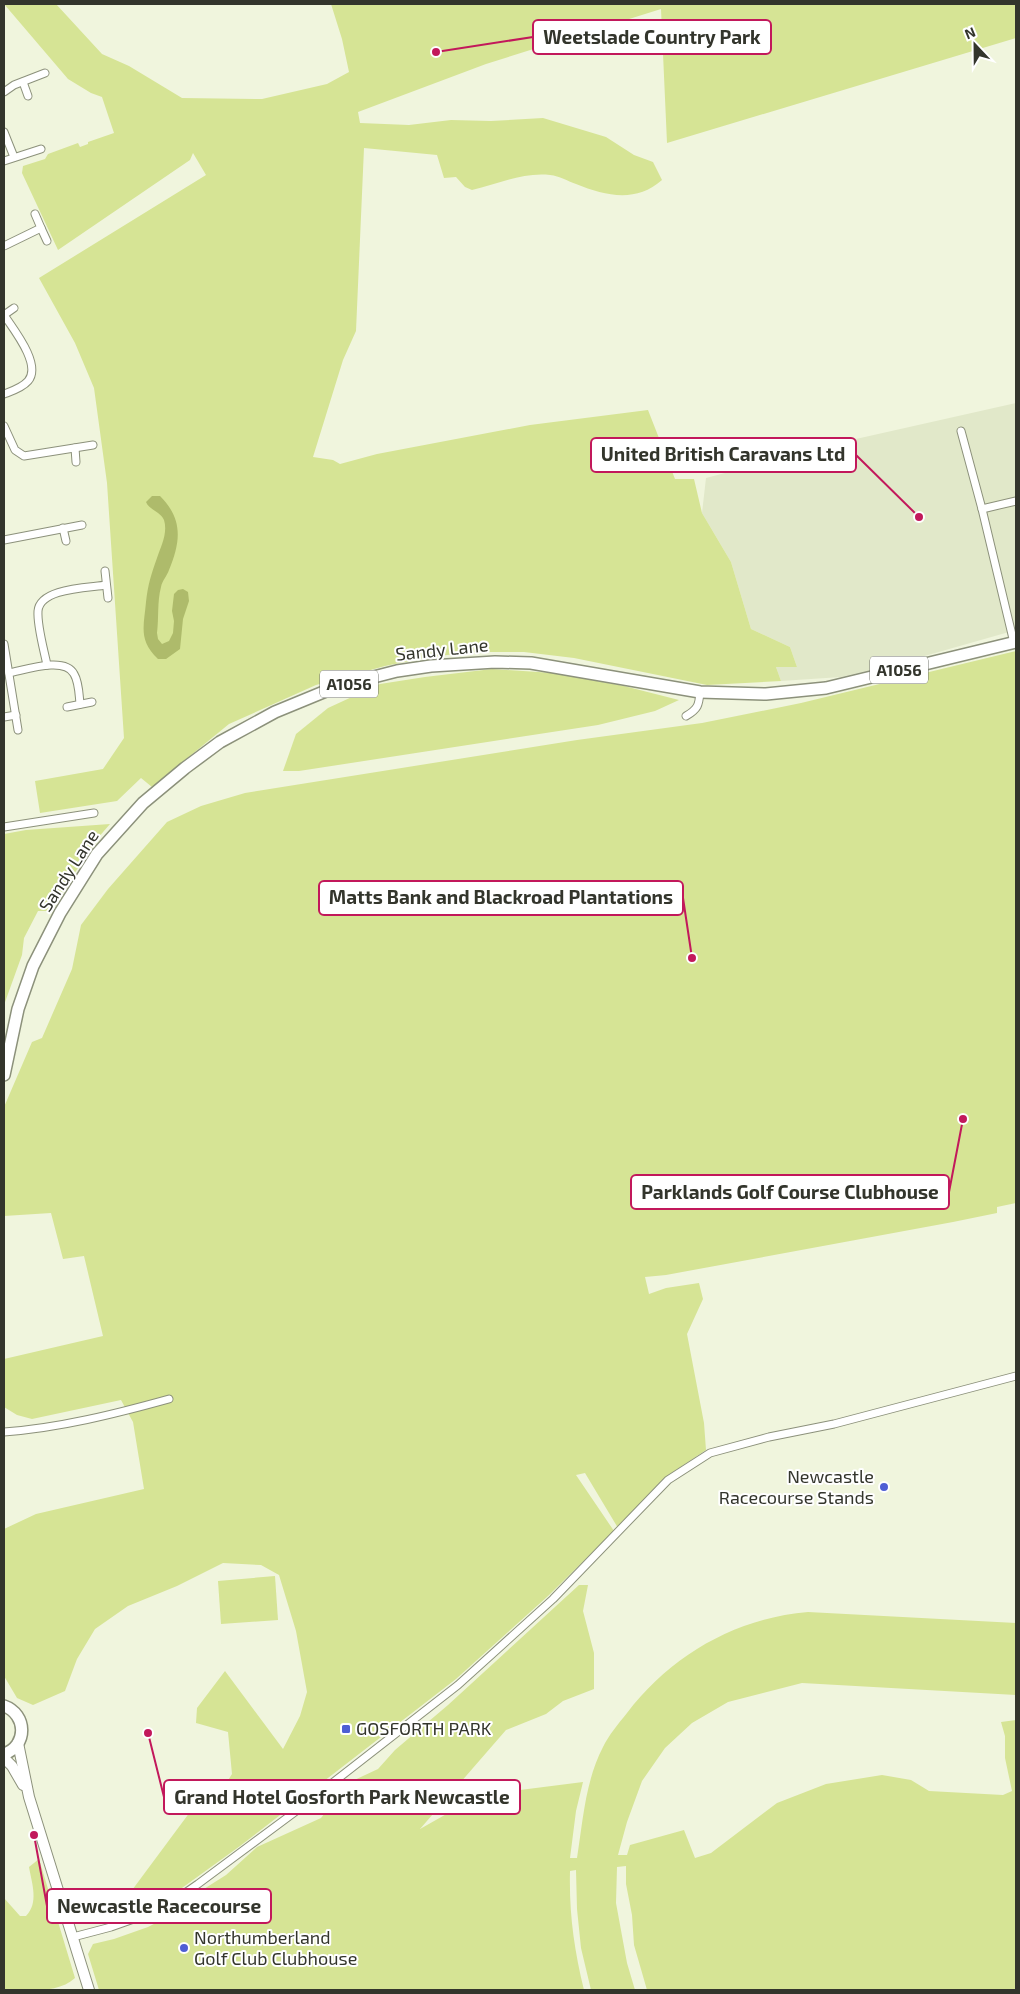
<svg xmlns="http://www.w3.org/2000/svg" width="1020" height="1994" font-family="'Exo 2',sans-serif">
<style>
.built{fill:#e1e8c9}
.green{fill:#d6e495}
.water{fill:#aebb6b}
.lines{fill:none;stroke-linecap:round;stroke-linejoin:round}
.minor-casing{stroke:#8c917b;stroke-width:9}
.secondary-casing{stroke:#8c917b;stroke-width:12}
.primary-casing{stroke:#8c917b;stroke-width:14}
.minor{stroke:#fff;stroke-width:7}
.secondary{stroke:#fff;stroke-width:10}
.primary{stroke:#fff;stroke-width:11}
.poi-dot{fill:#4e5ed4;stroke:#fff;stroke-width:2}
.labels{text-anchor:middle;stroke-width:4;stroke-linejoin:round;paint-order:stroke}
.shield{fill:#fff;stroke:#70726b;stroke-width:1}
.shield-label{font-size:16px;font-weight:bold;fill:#33352c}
.street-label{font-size:18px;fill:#33352c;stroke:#fff}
.poi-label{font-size:18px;fill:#33352c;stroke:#fff;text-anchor:start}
.leader{fill:none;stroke:#c2185b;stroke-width:2}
.callout-dot{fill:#c2185b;stroke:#fff;stroke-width:2}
.callout{fill:#fff;stroke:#c2185b;stroke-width:2}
.callout-label{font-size:19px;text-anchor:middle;font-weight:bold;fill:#33352c}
</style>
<rect width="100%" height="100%" fill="#f0f5dd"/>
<path class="built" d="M1016 403V630L900 663 841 677 781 681 776 667H797L790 647 751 629 731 562 702 513 706 478 847 441Z"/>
<g class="green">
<path d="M4 4H56L102 54 129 66 182 98 262 99 327 84 349 72 342 39 331 4H1016V38L667 143 661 9 486 64 358 112 360 123 409 125 451 120 491 121 543 118 606 137 634 155 653 162 662 180C636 203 606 196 576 184 567 181 560 176 550 175 523 172 498 184 472 190L465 187 456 177 444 178 437 155 364 148 356 331 343 360 313 457 333 460 340 464 377 454 530 425 648 410 675 479H694L702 513 731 562 751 629 790 647 797 667H776L781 681 707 685 574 658 524 652H475L429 657 385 666 316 685 229 724 152 787 141 778 117 801 40 813 35 781 103 769 124 738 107 483 94 388 75 343 39 278 206 175 193 153 190 160 58 250 22 173 23 166 45 159 48 154 78 143 80 147 88 144V142L114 133 102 97 91 93 68 79Z"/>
<path d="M1016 651V1203L997 1207V1213L953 1222 666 1275 645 1277 649 1294 666 1288 699 1283 703 1299 687 1334 704 1423 706 1450 664 1478 618 1528 585 1473 576 1475 614 1531 548 1596 456 1679 240 1846 164 1901 126 1915 121 1905 190 1812 220 1793 232 1774 228 1732 196 1723 197 1708 225 1671 283 1749 300 1716 307 1692 296 1631 279 1575 261 1565 223 1563 177 1586 128 1606 95 1629 77 1659 65 1691 33 1705 17 1698 4 1676V1529L36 1514 144 1489 133 1422 121 1400 32 1419 17 1415 4 1407V1359L103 1336 84 1256 63 1259 51 1213 4 1216V1107L32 1042 42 1038 72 969 81 925 108 889 167 822 201 806 245 793 577 740 702 723 801 703Z"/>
<path d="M492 669 553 673 624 686 679 700 655 711 598 725 299 771H283L296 734 328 708 380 684 425 677Z"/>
<path d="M110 824 97 839 55 903 47 911H38L24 938 22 955 4 1005V834L26 830Z"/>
<path d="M275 1576 278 1620 221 1624 218 1581Z"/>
<path d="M579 1585H588L583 1611 594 1653V1689L563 1701 546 1714 506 1730 420 1829 473 1799 520 1790 583 1782 576 1811 570 1858H577C583 1821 585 1782 603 1747 609 1735 618 1724 627 1713 671 1655 736 1618 808 1612L1016 1623V1695L802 1683 728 1702 692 1723 665 1748 642 1781 627 1822 618 1855H627L630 1845 684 1830 695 1858 711 1853 777 1803 826 1784 882 1775 911 1780 929 1791 1003 1795 1012 1791 1005 1758V1736L1001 1722 1016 1720V1990H647L634 1945 632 1915 626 1884V1866L617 1867 616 1903 627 1963 635 1990H591L581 1948 577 1909 576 1870 570 1871C569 1913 574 1949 584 1990H99L88 1954 93 1944 114 1939 148 1927 179 1911 185 1901 226 1875 257 1847 321 1818 348 1783 378 1769 395 1750 448 1705Z"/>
<path d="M39 1859 75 1978C58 1994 27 1990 4 1990V1898L20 1916H26C39 1903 32 1884 29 1867Z"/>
</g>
<path class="water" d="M152 496H160C183 519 181 541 169 570 167 576 162 581 161 587 157 602 159 618 157 633L158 639 162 644 169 641 173 633 174 621 172 611 174 594 178 590 183 589 188 592 189 601 183 619 180 649 166 659H158C138 640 144 626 146 602 148 584 151 575 157 558 161 546 168 533 164 520 160 511 149 510 146 502Z"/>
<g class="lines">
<defs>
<g id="minor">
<path d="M23 82 28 96"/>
<path d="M4 92 14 85 45 73"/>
<path d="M4 132 14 157"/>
<path d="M4 161 41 149"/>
<path d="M41 228 47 241"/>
<path d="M4 246 41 228 35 214"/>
<path d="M4 315 14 308"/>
<path d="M4 394C12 391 22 388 28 381 42 365 14 330 4 315"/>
<path d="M4 426 15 450 24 456 93 445"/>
<path d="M961 431 982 509"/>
<path d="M75 448 76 462"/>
<path d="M63 528 66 541"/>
<path d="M4 540 82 525"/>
<path d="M105 571 108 598"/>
<path d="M1014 643 982 509 1016 501"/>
<path d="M4 644 18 730"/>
<path d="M47 665C44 650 37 626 38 611 40 588 88 588 106 585"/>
<path d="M9 673C25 670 65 656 74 674 79 682 79 694 80 704"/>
<path d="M67 707 92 702"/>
<path d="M686 716C698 709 699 705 700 692"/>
<path d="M4 717 16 715"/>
<path d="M4 827 94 813"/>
<path d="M4 1432C59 1428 115 1414 169 1399"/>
<path d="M73 1937 111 1927 162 1909 198 1884 299 1809 458 1685 553 1599 668 1480 710 1453 769 1437 834 1424 1016 1376"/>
</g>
<g id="secondary">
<path d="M18 1743 29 1797 89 1990"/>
<path d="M4 1758 12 1766 23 1785"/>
</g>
<g id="primary">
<path d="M4 1075 18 1009 33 966 60 913 97 854 143 803 185 768 220 742 275 712 326 691 362 680 397 671 431 666 495 662 531 663 700 692 766 694 826 688 1016 642"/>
<path d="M4 1706C27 1714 28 1746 4 1754"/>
</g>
</defs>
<use href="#minor" class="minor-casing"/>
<use href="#secondary" class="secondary-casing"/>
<use href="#primary" class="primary-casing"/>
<use href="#minor" class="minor"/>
<use href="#secondary" class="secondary"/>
<use href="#primary" class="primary"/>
</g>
<g class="poi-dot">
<circle cx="884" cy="1487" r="5"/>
<rect x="341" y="1724" width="10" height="10" rx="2.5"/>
<circle cx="184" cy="1948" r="5"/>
</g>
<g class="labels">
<g class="shield">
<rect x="870" y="656.5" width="58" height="27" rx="4"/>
<rect x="320" y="670.5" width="58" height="27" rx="4"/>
</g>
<g class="shield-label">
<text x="899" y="676">A1056</text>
<text x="349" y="690">A1056</text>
</g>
<g class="street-label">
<text transform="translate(442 650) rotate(-6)" y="6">Sandy Lane</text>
<text transform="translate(69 871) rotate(-57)" y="6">Sandy Lane</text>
</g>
<g class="poi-label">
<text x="874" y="1483" text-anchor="end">Newcastle<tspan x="874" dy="21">Racecourse Stands</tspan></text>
<text x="356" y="1735">GOSFORTH PARK</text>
<text x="194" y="1944">Northumberland<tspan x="194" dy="21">Golf Club Clubhouse</tspan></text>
</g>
</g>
<path class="leader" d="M436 52L533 37M919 517L856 455M692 958L683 898M963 1119L949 1192M148 1733L164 1797M34 1835L47 1906"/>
<g class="callout-dot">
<circle cx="436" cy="52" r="5"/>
<circle cx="919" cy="517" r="5"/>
<circle cx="692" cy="958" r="5"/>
<circle cx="963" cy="1119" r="5"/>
<circle cx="148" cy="1733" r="5"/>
<circle cx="34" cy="1835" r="5"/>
</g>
<g class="callout">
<rect x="533" y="20" width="238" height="34" rx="5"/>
<rect x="591" y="438" width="265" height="34" rx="5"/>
<rect x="319" y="881" width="364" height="34" rx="5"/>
<rect x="631" y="1175" width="318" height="34" rx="5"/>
<rect x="164" y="1780" width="356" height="34" rx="5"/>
<rect x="47" y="1889" width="224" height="34" rx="5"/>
</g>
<g class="callout-label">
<text x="652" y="44">Weetslade Country Park</text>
<text x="723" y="461">United British Caravans Ltd</text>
<text x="501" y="904">Matts Bank and Blackroad Plantations</text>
<text x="790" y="1199">Parklands Golf Course Clubhouse</text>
<text x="342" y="1804">Grand Hotel Gosforth Park Newcastle</text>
<text x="159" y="1913">Newcastle Racecourse</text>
</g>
<rect width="1020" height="1994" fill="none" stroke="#33352c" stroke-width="10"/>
<g transform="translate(975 45) rotate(338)" stroke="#ffffff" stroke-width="4" paint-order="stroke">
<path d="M0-4L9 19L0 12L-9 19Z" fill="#33352c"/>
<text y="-8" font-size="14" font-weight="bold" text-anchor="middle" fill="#33352c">N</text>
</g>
</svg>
